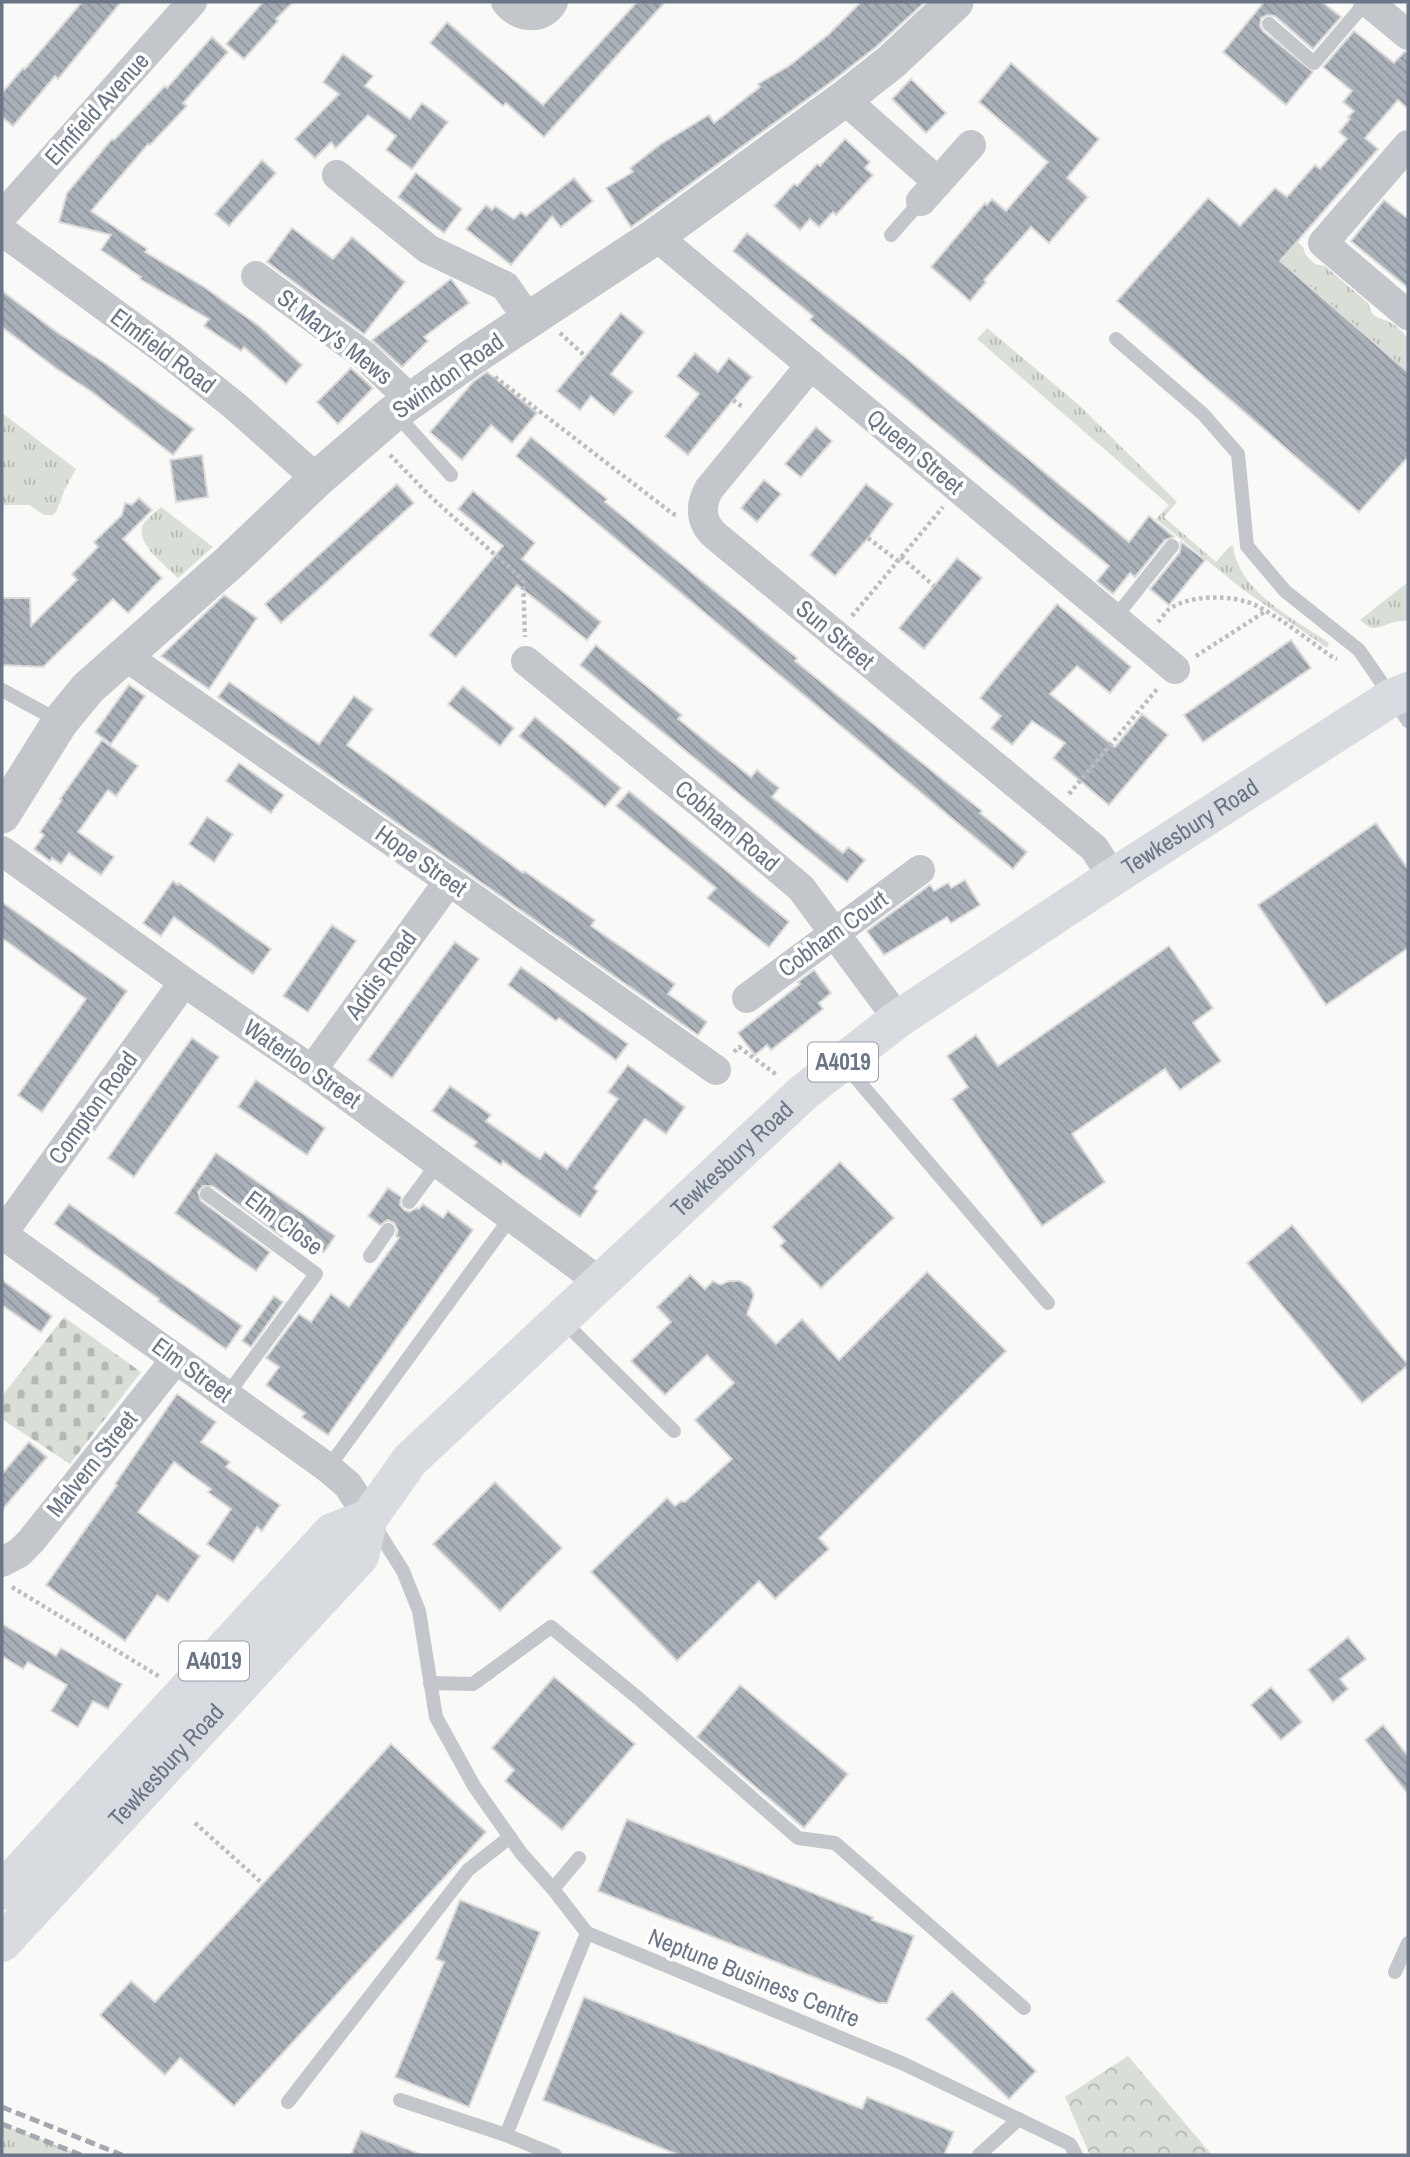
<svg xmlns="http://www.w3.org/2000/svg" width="1410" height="2157" font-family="'Archivo Narrow',sans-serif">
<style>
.grass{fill:url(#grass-tufts)}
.forest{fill:url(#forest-crowns)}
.cemetery{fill:url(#cemetery-stones)}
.building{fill:url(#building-back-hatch);stroke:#dbdbd9;stroke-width:2}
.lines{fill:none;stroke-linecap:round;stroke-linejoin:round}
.path{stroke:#bbbdc1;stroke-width:4.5;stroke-dasharray:3.5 3.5;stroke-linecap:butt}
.service{stroke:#c3c6ca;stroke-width:14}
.minor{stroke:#c3c6ca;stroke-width:30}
.tertiary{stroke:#c3c6ca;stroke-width:37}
.trunk{stroke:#d8dbdf;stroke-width:38}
.rail{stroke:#a4a9b0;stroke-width:5;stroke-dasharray:10 5;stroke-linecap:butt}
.labels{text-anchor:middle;stroke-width:7;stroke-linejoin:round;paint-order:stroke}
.shield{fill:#fff;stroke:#979fab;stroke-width:2}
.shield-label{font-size:23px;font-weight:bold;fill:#6a7687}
.street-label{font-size:24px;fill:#6a7687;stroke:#fff}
</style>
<defs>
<pattern id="grass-tufts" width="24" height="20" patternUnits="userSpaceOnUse" patternTransform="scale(1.75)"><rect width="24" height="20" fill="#d9ded7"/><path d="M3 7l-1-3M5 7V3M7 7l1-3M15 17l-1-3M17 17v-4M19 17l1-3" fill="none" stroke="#b4b9b4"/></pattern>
<pattern id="forest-crowns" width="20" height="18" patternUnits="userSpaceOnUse" patternTransform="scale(1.75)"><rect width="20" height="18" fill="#d9ded7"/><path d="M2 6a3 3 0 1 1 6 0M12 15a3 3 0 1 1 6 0" fill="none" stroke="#b4b9b4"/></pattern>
<pattern id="cemetery-stones" width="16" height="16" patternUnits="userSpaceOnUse" patternTransform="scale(1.75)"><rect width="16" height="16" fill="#d9ded7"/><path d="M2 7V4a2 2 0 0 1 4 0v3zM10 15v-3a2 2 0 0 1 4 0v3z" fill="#b4b9b4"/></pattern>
<pattern id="building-back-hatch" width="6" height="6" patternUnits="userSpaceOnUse" patternTransform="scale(1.75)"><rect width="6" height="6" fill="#aab0b8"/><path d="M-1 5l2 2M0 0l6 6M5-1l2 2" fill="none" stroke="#8e949b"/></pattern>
</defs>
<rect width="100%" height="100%" fill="#f9f9f7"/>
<g class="grass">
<path d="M1292 237 1303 247 1306 256 1315 264 1325 266 1368 303C1373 320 1377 316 1389 322 1396 324 1403 333 1408 338V372L1276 257Z"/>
<path d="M987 328 1079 405 1177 502 1164 517 1216 562 1229 547 1233 545C1238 592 1293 618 1329 643L1327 648 1241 588 1156 519 1169 505 977 339Z"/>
<path d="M2 413 76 469 65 489 57 510 53 515H44L29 505H2Z"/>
<path d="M161 507 213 547 178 578C166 566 132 541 144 523 149 517 155 512 161 507Z"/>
<path d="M1408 582V621C1403 621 1396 621 1391 623 1377 628 1373 632 1360 620Z"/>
<path d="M2 2124 81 2155H2Z"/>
</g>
<path class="forest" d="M1128 2056 1212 2155H1090L1065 2097Z"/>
<path class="cemetery" d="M64 1317 141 1372 70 1464 2 1419V1396Z"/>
<g class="building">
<path d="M82 2H121L58 79 55 76 13 126 2 117V93L23 68 25 69Z"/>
<path d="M263 2H293L276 19 278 21 244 59 226 44Z"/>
<path d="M637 2H665L544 137 506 103 503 106 430 43 447 22 543 105Z"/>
<path d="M861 2H925L877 46 831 82 631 227 606 188 633 172 630 168 661 144 709 115 714 123 760 87 758 84 789 66 828 35Z"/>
<path d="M1264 2H1322L1341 17 1313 49 1275 16 1267 15 1261 18 1260 26 1263 31 1313 72 1286 105 1223 52Z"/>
<path d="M1354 31 1394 63 1404 52H1408V109L1398 100 1365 138 1378 149 1280 261 1408 372V457L1359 512 1117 301 1208 198 1240 226 1275 188 1287 197 1315 165 1320 169 1347 139 1339 132 1350 119 1348 117 1354 111 1343 102 1352 91 1323 67Z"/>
<path d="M212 37 228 52 183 103 187 106 150 145 148 144 91 211 147 249 145 252 204 287 259 326 302 365 286 384 244 347 241 351 204 326 209 319 140 279 141 277 101 250 111 235 59 222 67 193 112 139 114 140 165 86 167 88Z"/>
<path d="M343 54 373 76 365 86 410 119 422 103 448 122 412 169 386 150 396 136 368 115 336 148 331 142 315 158 295 139 339 94 323 82Z"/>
<path d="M1011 63 1099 139 1067 178 1088 197 1049 243 1031 227 984 280 986 282 970 301 931 267 985 203 987 205 992 199 1006 211 1048 162 979 102Z"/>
<path d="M911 79 946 113 926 133 892 99Z"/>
<path d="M845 139 870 162 865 168 873 175 836 215 833 212 819 227 810 219 800 230 774 206 794 184 797 186 817 164 820 166Z"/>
<path d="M262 160 276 173 229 226 215 214Z"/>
<path d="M416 173 462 209 444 233 398 197Z"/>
<path d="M574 178 593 201 561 227 552 216 511 265 466 229 486 205 492 210 495 206 514 219 521 212 526 216Z"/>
<path d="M1384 200 1408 219V288L1351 241Z"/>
<path d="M292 228 333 259 352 237 405 282 364 334 267 262Z"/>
<path d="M747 233 906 358 1129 542 1149 516 1174 537 1165 540 1135 577 1130 573 1113 594 1097 581 1109 566 810 320 813 316 733 251Z"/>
<path d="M451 279 469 303 424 337 428 341 402 367 372 340Z"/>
<path d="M2 291 58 333 106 364 194 429 173 455 92 392 57 369 2 327Z"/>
<path d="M621 313 644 332 611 374 633 392 614 415 591 396 580 410 557 391Z"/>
<path d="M695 353 718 372 729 358 752 377 688 455 665 436 699 394 677 376Z"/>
<path d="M351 368 373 388 338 424 317 402Z"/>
<path d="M487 372 537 413 512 443 491 425 462 460 430 432 473 382Z"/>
<path d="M816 427 832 441 801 477 785 464Z"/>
<path d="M531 437 607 499 605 502 797 658 795 661 982 811 980 813 1027 852 1013 869 516 456Z"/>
<path d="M202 455 208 497 176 502 170 460Z"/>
<path d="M764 480 781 494 757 522 741 508Z"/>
<path d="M397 484 414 503 281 623 265 604Z"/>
<path d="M866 484 893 504 868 538 835 576 810 555Z"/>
<path d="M473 491 535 543 522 559 601 622 587 640 517 585 456 657 429 635 503 546 458 509Z"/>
<path d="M139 498 152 510 123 539 162 578 128 613 113 599 43 667 2 665V598H30L31 626 77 580 72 574 98 547 94 542 122 515 125 503 132 505Z"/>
<path d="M1181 542 1205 560 1169 605 1150 589 1180 552Z"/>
<path d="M957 558 982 578 924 649 899 628Z"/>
<path d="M224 595 257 618 209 689 161 656Z"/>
<path d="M1057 604 1131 667 1110 693 1077 666 1050 694 1115 747 1142 714 1168 735 1109 805 1053 758 1065 743 1032 721 1012 745 991 728 1001 716 980 698Z"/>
<path d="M1291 640 1311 668 1203 742 1184 715Z"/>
<path d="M596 645 682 715 678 719 751 777 757 770 779 788 772 797 843 853 848 847 865 860 847 882 580 665Z"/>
<path d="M229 682 319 744 354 696 373 709 347 745 523 873 524 871 595 920 591 926 675 984 668 994 707 1022 698 1035 218 697Z"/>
<path d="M129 685 145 696 111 744 95 732Z"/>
<path d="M463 686 514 728 500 746 448 704Z"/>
<path d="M535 717 621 788 605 807 519 736Z"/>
<path d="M102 740 138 766 116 796 108 790 78 832 114 857 101 875 69 853 61 864 52 858 50 861 34 849 44 835 40 832 62 800 60 799Z"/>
<path d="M239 763 284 795 271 813 226 781Z"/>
<path d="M629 791 789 922 769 947 707 898 716 888 616 806Z"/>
<path d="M207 817 233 834 214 862 189 844Z"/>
<path d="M1376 823 1408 869V948L1326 1005 1258 905Z"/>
<path d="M965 880 980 905 951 923 947 917 884 955 867 931 930 885 934 891 948 883 951 888Z"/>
<path d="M173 881 178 885 179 883 271 949 253 974 174 917 161 936 143 923Z"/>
<path d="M2 902 127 991 42 1112 18 1095 86 999 2 938Z"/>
<path d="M332 925 356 941 308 1012 283 996Z"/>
<path d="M455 942 479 959 392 1078 368 1060Z"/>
<path d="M1169 946 1213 1008 1193 1023 1221 1061 1180 1090 1165 1069 1072 1134 1105 1182 1042 1226 952 1099 968 1087 947 1056 976 1035 998 1066Z"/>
<path d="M521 967 628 1044 616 1060 559 1018 556 1021 508 985Z"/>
<path d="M814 970 831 993 819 1003 823 1009 771 1050 767 1045 755 1055 738 1033 800 984 798 982Z"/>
<path d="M192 1038 219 1057 134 1177 108 1158Z"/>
<path d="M628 1065 685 1107 666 1134 645 1119 594 1188 598 1191 580 1217 503 1161 501 1165 474 1146 477 1142 432 1111 450 1086 491 1115 486 1121 540 1159 545 1152 567 1169 618 1099 608 1092Z"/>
<path d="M256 1080 325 1128 307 1155 238 1107Z"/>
<path d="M216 1153 335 1236 324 1252 289 1227 282 1237 213 1186H203L198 1192 201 1201 270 1252 256 1271 175 1213Z"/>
<path d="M840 1162 894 1218 821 1288 780 1246 785 1241 772 1227Z"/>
<path d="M388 1188 401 1197 400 1205 404 1210 409 1212 417 1208 419 1209 423 1204 443 1218 448 1211 473 1230 328 1435 302 1417 305 1413 266 1385 279 1367 266 1358 299 1314 311 1322 331 1294 349 1307 399 1238 396 1236 398 1230 394 1223 388 1220 380 1225 368 1216Z"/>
<path d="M69 1204 242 1326 226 1349 158 1301 159 1299 54 1224Z"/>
<path d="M1292 1225 1408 1365 1362 1403 1247 1263Z"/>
<path d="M927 1272 1006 1351 819 1538 829 1549 775 1599 759 1581 677 1661 591 1572 667 1498 675 1506 681 1501 685 1502 732 1459 695 1420 734 1383 707 1355 665 1395 631 1361 671 1322 657 1307 690 1275 705 1289 713 1281 720 1285 729 1281H740L750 1287 754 1295 747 1314 776 1344 802 1319 839 1360Z"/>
<path d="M2 1280 52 1316 41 1332 2 1305Z"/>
<path d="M274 1296 283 1302 251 1347 242 1341Z"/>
<path d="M177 1394 216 1422 201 1442 230 1462 226 1467 280 1505 262 1531 257 1527 233 1562 207 1544 231 1509 208 1492 211 1489 174 1462 138 1512 200 1556 168 1602 157 1595 125 1641 46 1585 117 1485 115 1484Z"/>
<path d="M29 1442 47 1457 2 1510V1474Z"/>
<path d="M495 1482 562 1548 500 1611 433 1544Z"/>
<path d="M2 1624 56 1656 61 1648 122 1684 108 1709 93 1701 78 1727 51 1711 67 1685 28 1662 23 1669 2 1656Z"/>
<path d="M1348 1637 1366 1659 1340 1679 1348 1689 1333 1702 1308 1670Z"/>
<path d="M554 1677 635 1744 562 1830 505 1781 514 1770 492 1748Z"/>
<path d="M740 1685 848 1774 804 1828 697 1737Z"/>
<path d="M1271 1687 1302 1722 1281 1740 1251 1705Z"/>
<path d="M1383 1725 1408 1756V1794L1365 1740Z"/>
<path d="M391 1744 486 1832 234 2106 180 2058 165 2075 100 2015 131 1981 155 2002Z"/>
<path d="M627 1819 873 1917 872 1920 914 1936 887 2003H879L598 1891Z"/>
<path d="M460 1900 540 1932 469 2107 395 2077 444 1962 436 1959Z"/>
<path d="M952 1991 1036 2071 1009 2099 926 2019Z"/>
<path d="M584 1997 862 2109 867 2097 954 2132 944 2155H679L543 2100Z"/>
<path d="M361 2131 420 2154V2155H351Z"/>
</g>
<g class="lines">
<g class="path">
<path d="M560 333 585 356"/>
<path d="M495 377 673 514 678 515"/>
<path d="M733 400 744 408"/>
<path d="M390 455 431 497 523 580 525 637"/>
<path d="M868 538 898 561"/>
<path d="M901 557 934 586"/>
<path d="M852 616 943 507"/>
<path d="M1158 622C1161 619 1165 613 1168 610 1189 594 1235 594 1257 606 1284 620 1309 641 1334 658L1337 659"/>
<path d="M1196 656 1266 611"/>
<path d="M1069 794 1158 688"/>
<path d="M734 1052 739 1047 777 1075"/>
<path d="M12 1587 160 1677"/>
<path d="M195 1823 263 1884"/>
</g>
<g class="service">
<path d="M1269 24 1314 63 1366 2"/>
<path d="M891 235 921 201"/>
<path d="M1116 339 1203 414 1238 454 1247 546 1285 591 1359 650 1408 721"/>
<path d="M396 414 451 475"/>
<path d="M1114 619 1172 546"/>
<path d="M2 690 59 721"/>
<path d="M844 1064 1048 1303"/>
<path d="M207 1194 316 1274 227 1395"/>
<path d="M409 1202 438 1163"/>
<path d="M370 1256 388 1230"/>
<path d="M563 1321 674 1431"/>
<path d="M328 1468 511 1217"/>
<path d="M374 1525 403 1571 419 1611 436 1717 474 1786 521 1853 553 1889 587 1933 904 2064 1070 2144 1076 2155"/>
<path d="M430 1683 473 1684 551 1627 638 1698 798 1838 835 1843 1024 2008"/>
<path d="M553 1889 579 1858"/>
<path d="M1395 1972 1408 1943"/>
<path d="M400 2100 506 2135 555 2155"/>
<path d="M288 2102 468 1870 510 1837"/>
<path d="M506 2135 587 1933"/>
<path d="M979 2155 1019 2119"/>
</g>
<g class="minor">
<path d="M506 2C518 18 543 21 553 2"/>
<path d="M1368 2 1408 35"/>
<path d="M844 99 938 182"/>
<path d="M1408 145 1323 243 1408 315"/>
<path d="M337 175 428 249 505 286 529 320"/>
<path d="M921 201 971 145"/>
<path d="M2 216 192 2"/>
<path d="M2 231 171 355 235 406 317 479"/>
<path d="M656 236 1175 669"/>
<path d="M256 276 365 356 412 401"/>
<path d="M811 365 709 489C699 507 701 524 717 537L1094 848 1113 877"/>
<path d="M124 655 449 881 716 1070"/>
<path d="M526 661 711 812 801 888 898 1019"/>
<path d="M2 851 184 982 312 1070 600 1282"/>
<path d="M747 998 920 870"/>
<path d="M312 1070 449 881"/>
<path d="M2 1234 328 1468 348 1485 369 1518"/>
<path d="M2 1234 184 982"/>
<path d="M2 1562 19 1553 31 1541 176 1359"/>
</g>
<path class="tertiary" d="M2 815 60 722 88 688 231 561 317 479 391 415 471 358 656 236 844 99 891 62 955 2"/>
<g class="trunk">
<path d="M2 1891 332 1532 369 1518"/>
<path id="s1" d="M2 1943 360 1556 369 1518 410 1460 804 1092 898 1019 1113 877 1391 698 1408 691"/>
</g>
<g class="rail">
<path d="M2 2107 122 2155"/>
<path d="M2 2124 81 2155"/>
</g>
</g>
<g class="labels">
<g class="shield">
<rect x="808" y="1042.5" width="70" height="39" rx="5"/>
<rect x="179" y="1641.5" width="70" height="39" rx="5"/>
</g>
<g class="shield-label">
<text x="843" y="1070">A4019</text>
<text x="214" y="1669">A4019</text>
</g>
<g class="street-label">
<text transform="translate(97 109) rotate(-48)" y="8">Elmfield Avenue</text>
<text transform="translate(335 337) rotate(38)" y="8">St Mary's Mews</text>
<text transform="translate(163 351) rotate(37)" y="8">Elmfield Road</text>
<text transform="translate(448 376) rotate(-35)" y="8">Swindon Road</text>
<text transform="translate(915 452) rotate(40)" y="8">Queen Street</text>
<text transform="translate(835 635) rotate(40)" y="8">Sun Street</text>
<text transform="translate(727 826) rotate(40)" y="8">Cobham Road</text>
<text dy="8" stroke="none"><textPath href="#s1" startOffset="1645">Tewkesbury Road</textPath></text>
<text transform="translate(421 861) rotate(35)" y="8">Hope Street</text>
<text transform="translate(833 934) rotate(-36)" y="8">Cobham Court</text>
<text transform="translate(381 975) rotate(-54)" y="8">Addis Road</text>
<text transform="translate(302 1064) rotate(35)" y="8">Waterloo Street</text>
<text transform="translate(93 1108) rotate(-54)" y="8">Compton Road</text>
<text dy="8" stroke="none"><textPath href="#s1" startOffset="1078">Tewkesbury Road</textPath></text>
<text transform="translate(284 1223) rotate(37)" y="8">Elm Close</text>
<text transform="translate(192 1370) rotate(36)" y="8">Elm Street</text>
<text transform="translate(92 1464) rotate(-51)" y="8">Malvern Street</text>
<text dy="8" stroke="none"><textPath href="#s1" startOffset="242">Tewkesbury Road</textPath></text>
<text transform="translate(754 1978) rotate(22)" y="8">Neptune Business Centre</text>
</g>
</g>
<rect width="1410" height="2157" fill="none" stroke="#6a7687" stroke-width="7"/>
</svg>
